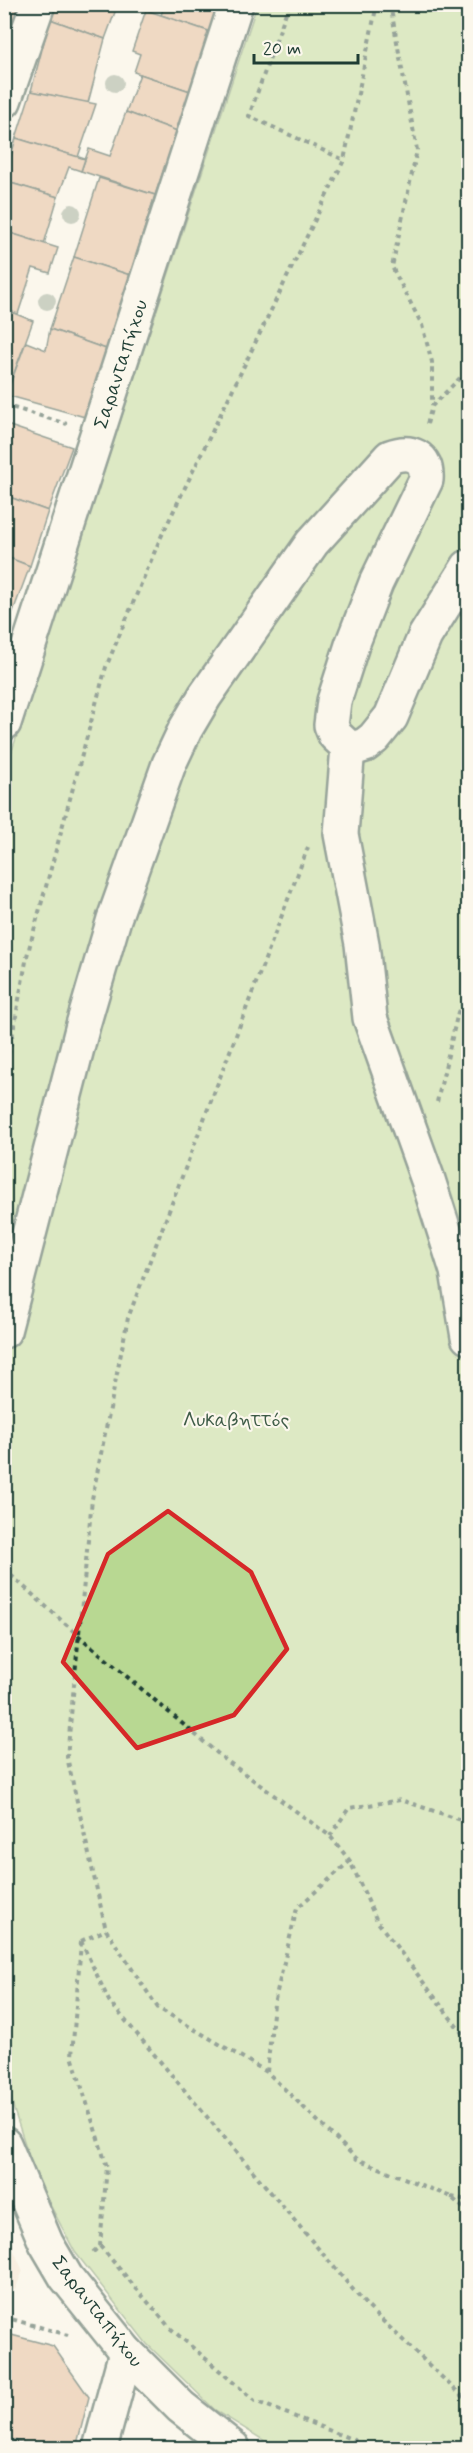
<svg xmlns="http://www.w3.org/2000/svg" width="473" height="2453" font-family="Mynerve,sans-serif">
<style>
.built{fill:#f3e3d1}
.green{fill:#b8d892;stroke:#6c8a63;stroke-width:1.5}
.building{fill:#e0b391;stroke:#1f3d34;stroke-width:1.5}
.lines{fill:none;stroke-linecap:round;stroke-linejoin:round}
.street-casing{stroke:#1f3d34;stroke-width:38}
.secondary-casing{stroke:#1f3d34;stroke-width:38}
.path{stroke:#1f3d34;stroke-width:4;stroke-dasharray:4.5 4.5;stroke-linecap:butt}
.street{stroke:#fbf7ec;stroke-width:33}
.secondary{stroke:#fbf7ec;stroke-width:33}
.tree{fill:#93a291}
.marked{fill:none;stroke:#d62828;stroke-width:4.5;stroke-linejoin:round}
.labels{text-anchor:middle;stroke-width:4.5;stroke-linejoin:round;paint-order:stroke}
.street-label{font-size:20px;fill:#1f3d34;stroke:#fbf7ec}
.park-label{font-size:20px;fill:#3e5c47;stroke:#fbf7ec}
</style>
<rect width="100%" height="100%" fill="#fbf7ec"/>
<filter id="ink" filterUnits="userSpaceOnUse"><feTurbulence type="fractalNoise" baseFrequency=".0167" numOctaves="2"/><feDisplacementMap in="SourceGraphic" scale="12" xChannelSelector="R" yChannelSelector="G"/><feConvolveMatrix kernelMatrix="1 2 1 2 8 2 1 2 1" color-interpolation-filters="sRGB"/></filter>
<g filter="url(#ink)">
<path class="built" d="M5 2230 23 2271 15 2290 5 2286Z"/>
<path class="green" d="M257 5H468V2448H276L215 2410 147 2344 75 2252 36 2178 14 2110 4 2063V775Z"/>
<g class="building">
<path d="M4 4 25 7 12 47 4 44Z"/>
<path d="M56 4H118L105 39 50 19Z"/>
<path d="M165 4H221L211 32 161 15Z"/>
<path d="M146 10 211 32 190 91 134 72 140 54 132 51Z"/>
<path d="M50 19 105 39 88 103 31 91Z"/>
<path d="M140 74 190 91 177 131 126 112Z"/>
<path d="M31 91 96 104 78 157 16 138Z"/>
<path d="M126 112 177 131 155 195 81 171 89 149 110 156Z"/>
<path d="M16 138 85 159 81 171 69 167 58 197 4 181Z"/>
<path d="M99 178 155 195 130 275 74 257Z"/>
<path d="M4 181 58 197 44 244 4 231Z"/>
<path d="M4 231 58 248 50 273 33 268 18 314 4 309Z"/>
<path d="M74 257 130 275 106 349 50 329Z"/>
<path d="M4 309 33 321 6 395H4Z"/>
<path d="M50 329 106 349 85 417 6 395 26 342 46 350Z"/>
<path d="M4 424 72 447 48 511 4 495Z"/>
<path d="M4 495 48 511 30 566 4 556Z"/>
<path d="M4 556 30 566 5 633H4Z"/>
<path d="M4 2333 53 2346 89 2397 76 2448H39L4 2437Z"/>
<path d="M14 2441 39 2448H12Z"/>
</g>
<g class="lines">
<defs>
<g id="street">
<path d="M4 101 38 4"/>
<path d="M348 747 341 834 362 944 370 1018 428 1180 457 1271 468 1337"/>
<path d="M4 1331 83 1025 114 919 169 764 185 730 205 696 312 543 390 457C410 449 428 456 426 480L376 583 352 645 334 701 331 725 335 735 348 747 355 748 365 745 374 738 391 717 425 636 468 567"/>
<path d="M100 2448 126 2352"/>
</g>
<g id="secondary">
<path d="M4 723 236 4"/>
<path d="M4 2144 46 2243 66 2277 126 2352 181 2407 233 2448"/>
</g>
</defs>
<use href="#street" class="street-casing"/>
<use href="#secondary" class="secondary-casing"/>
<g class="path">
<path d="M289 4 249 116 344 160"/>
<path d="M390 4 417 150 392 267 422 325 432 362V406"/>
<path d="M4 405 67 424"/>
<path d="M427 424 432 406 468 370"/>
<path d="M308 847 128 1318 92 1499 67 1757 106 1930 158 2008 267 2072 357 2159 451 2197 468 2212"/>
<path d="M4 1081 27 956 106 667 160 539 344 160 377 4"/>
<path d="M437 1102 458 1012 468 995"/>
<path d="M4 1569 79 1636 223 1758 330 1836 350 1861 377 1921 468 2041"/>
<path d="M330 1836 349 1808 401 1800 461 1820 468 1819"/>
<path d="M81 1941 109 2001 366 2305 468 2402"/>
<path d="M81 1941 106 1930"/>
<path d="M81 1942 72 2056 107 2167 100 2246 91 2254"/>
<path d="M267 2072 274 2004 297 1908 350 1861"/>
<path d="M451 2197 468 2200"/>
<path d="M100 2246 170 2328 255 2401 374 2448"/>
<path d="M4 2317 68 2335"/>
</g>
<use href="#street" class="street"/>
<use href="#secondary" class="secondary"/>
</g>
<g class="tree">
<circle cx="115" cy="83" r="9"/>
<circle cx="72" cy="213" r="9"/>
<circle cx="47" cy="301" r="9"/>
</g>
</g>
<path d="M0 0H473V2453H0ZM168 1511 251 1572 287 1649 234 1715 137 1748 63 1662 108 1554Z" fill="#fbf7ec" fill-opacity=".55" fill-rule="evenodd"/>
<path class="marked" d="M168 1511 251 1572 287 1649 234 1715 137 1748 63 1662 108 1554Z"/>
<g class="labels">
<g class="street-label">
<text transform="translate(120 364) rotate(-72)" y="7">Σαρανταπήχου</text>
<text transform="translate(98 2311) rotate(52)" y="7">Σαρανταπήχου</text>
</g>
<g class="park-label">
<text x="236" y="1426">Λυκαβηττός</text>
</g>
</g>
<rect width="473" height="2453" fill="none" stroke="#fbf7ec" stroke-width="24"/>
<rect x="12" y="12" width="449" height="2429" fill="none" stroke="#1f3d34" stroke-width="2" filter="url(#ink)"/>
<path d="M254 54v9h104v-9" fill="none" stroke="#1f3d34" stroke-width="3"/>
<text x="263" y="54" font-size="18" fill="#1f3d34" stroke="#fbf7ec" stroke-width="4.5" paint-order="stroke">20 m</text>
</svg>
